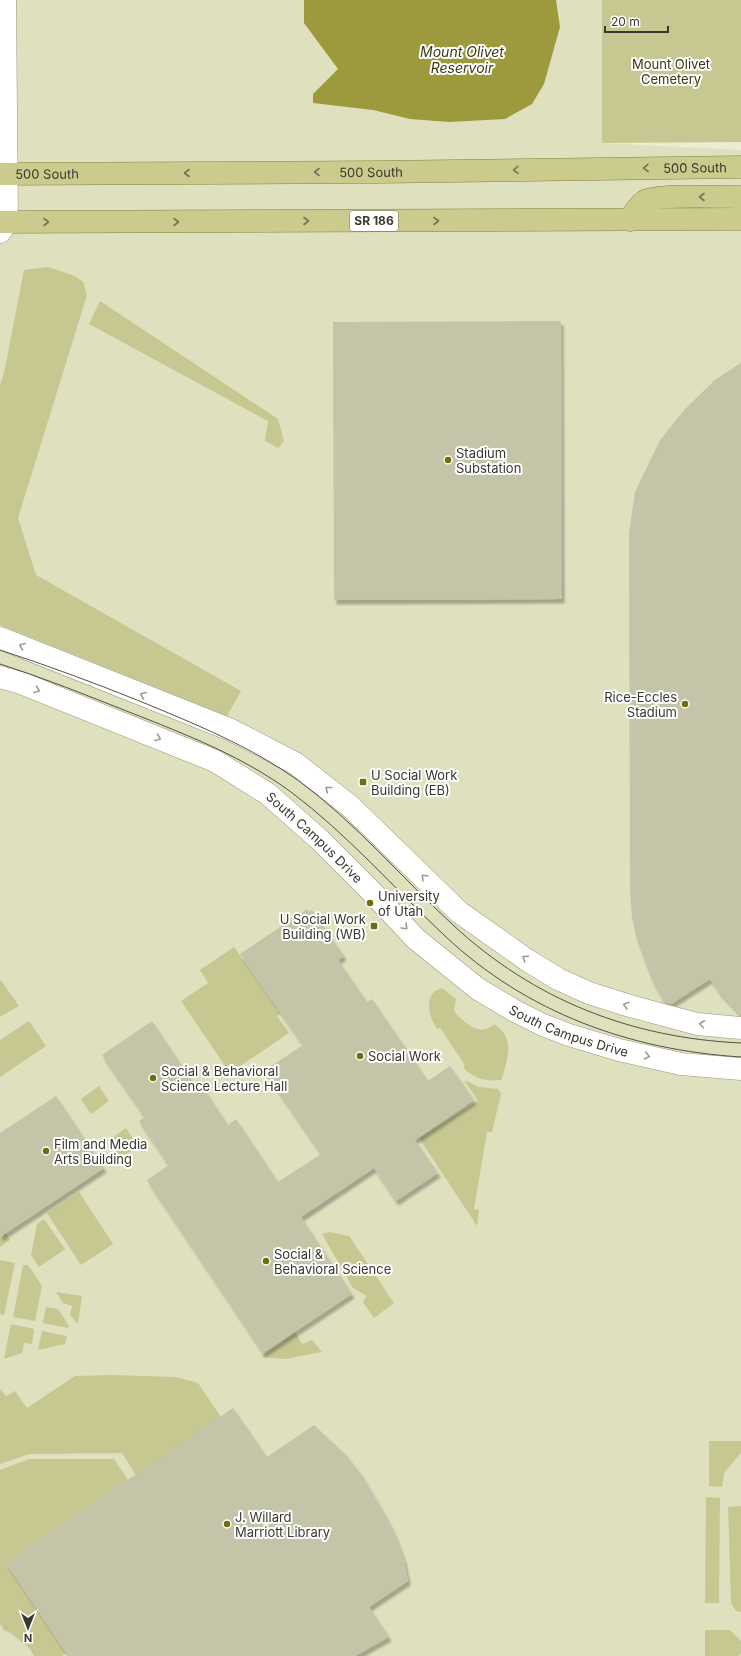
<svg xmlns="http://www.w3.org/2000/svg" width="741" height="1656" font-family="Inter,sans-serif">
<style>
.built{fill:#dfe0bd}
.green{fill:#c7c792}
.water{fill:#9c9a3c}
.building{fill:#c4c4a9;filter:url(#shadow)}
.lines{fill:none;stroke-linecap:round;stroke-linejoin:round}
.secondary-casing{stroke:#98997f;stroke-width:23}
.primary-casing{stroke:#82813b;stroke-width:23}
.secondary{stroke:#fff;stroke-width:22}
.primary{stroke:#cccb8e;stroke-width:22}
.tram{stroke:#525245;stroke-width:1}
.oneway{stroke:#747354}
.oneway2{stroke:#9c9c96}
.poi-dot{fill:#6f6d0d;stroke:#fff;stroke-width:1.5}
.labels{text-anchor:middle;stroke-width:4;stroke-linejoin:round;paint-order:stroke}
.shield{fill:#fff;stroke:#74746d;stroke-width:1}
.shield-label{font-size:12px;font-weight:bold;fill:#39392e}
.park-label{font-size:13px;fill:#393810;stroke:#fff}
.street-label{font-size:13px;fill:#39392e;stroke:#fff}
.poi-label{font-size:13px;fill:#39392e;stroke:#fff;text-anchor:start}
.water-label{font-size:14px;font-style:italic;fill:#3b3a12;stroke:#fff}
</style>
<defs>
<filter id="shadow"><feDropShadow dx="2.5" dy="4.5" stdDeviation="1" flood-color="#0004"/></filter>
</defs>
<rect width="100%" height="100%" fill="#ebecd0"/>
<path class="built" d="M0 0H602V143L741 150V1656H0Z"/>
<g class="green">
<path d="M602 0H741V142L602 143Z"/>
<path d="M48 267 75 276 83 282 87 295 18 518 36 575 241 691 227 716 0 625V385L4 373 24 270Z"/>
<path d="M100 301 278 419 284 441 278 448 265 441 268 421 89 324Z"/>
<path d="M234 947 281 1014 277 1016 289 1033 230 1073 181 1001 208 983 200 970Z"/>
<path d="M0 979 19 1006 0 1017Z"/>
<path d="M442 988 456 999 454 1011C463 1022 480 1038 494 1024 516 1038 507 1058 502 1079L501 1080C487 1082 472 1078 463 1067L465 1065 440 1028 437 1029C428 1016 423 993 442 988Z"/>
<path d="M29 1021 46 1046 0 1077V1040Z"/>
<path d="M464 1080 479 1087 498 1089 501 1094 492 1132H487L474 1209 479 1210 477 1226 419 1138 478 1101Z"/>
<path d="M99 1086 109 1101 91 1114 81 1099Z"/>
<path d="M126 1128 138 1146 121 1158 109 1140Z"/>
<path d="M79 1192 113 1244 81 1265 47 1213Z"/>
<path d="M44 1219 65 1249 39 1267 31 1255 37 1224Z"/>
<path d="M330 1232 349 1236 394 1303 374 1318 363 1302 367 1296 353 1288 322 1234Z"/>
<path d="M6 1233 10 1240 0 1247V1237Z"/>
<path d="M0 1260 15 1263 4 1315 0 1314Z"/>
<path d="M23 1265H28L42 1286 35 1321 13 1317Z"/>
<path d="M56 1292 82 1296 78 1324 70 1315 72 1306 63 1303Z"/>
<path d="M46 1307 58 1309 69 1326 68 1328 43 1323Z"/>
<path d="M11 1324 34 1329 32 1344 24 1343 22 1353 4 1359Z"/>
<path d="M42 1331 67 1336 65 1344 38 1350Z"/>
<path d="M295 1332 302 1344 312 1340 322 1352 285 1359 261 1357Z"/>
<path d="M112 1375 175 1377 198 1383 221 1417 136 1475 122 1453 29 1454 0 1464V1389L6 1396 15 1391 27 1408 75 1376Z"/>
<path d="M709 1441H741V1453L724 1473 722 1487 709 1486Z"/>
<path d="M29 1459H114L128 1480 6 1563 66 1653 62 1656H34L30 1649 12 1634 4 1630 0 1624V1470Z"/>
<path d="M706 1497 720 1498 719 1603H705Z"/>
<path d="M741 1506V1612L736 1611 731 1603 728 1507Z"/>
<path d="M705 1630H730L741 1641V1653L739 1656H705Z"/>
</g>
<path class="water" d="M304 0H556L560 27 544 84 532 104 505 119 449 122 410 119 373 110 313 103V94L338 69 304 23Z"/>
<g class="building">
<path d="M561 321 562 599 334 600 333 322Z"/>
<path d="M741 363V1015L719 992 710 979 671 1004 664 1002 651 978 637 940 632 917 630 892 629 533 635 492 660 440 685 409 716 379Z"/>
<path d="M307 909 309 912 312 910 344 956 338 960 367 1002 372 999 428 1081 450 1066 474 1100 415 1140 438 1173 396 1201 374 1168 301 1217 352 1294 263 1353 147 1180 169 1165 139 1121 145 1117 102 1055 152 1021 194 1084 198 1080 228 1125 236 1119 278 1182 321 1154 264 1071 303 1045 240 954Z"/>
<path d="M56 1096 104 1168 0 1237V1133Z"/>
<path d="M233 1408 267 1457 314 1425 347 1456 363 1477 383 1511 395 1535 404 1560 408 1581 369 1607 389 1637 355 1656H68L6 1563Z"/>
</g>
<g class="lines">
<defs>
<g id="secondary">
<path d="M0 232 7 222 5 0"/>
<path d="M0 638 231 730 295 763 350 806 459 912 527 960 558 979 589 993 630 1006 697 1024 741 1028"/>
<path id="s1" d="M0 677 21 683 215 761 268 794 320 840 369 889 416 939 478 989 515 1011 543 1025 569 1035 619 1050 681 1064 741 1069"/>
</g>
<g id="primary">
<path id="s2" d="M0 174 378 172 741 167"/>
<path d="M630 220C634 212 638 206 645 201 657 194 724 197 741 197"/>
<path d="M0 222 741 219"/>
</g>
</defs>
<use href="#secondary" class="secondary-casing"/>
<use href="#primary" class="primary-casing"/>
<use href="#secondary" class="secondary"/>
<use href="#primary" class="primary"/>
<g class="tram">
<path d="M0 650C46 665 92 682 137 700 193 723 250 746 299 781 356 823 401 877 453 925 534 1000 631 1038 741 1043"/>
<path d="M0 664C44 678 86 695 129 712 185 734 242 756 291 792 347 834 394 888 445 936 527 1013 630 1050 741 1057"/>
</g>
</g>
<defs><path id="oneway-chevron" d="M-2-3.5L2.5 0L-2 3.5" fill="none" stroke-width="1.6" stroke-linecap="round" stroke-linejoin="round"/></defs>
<g class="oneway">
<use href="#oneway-chevron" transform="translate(646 168) rotate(179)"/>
<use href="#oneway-chevron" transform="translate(516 170) rotate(179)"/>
<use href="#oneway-chevron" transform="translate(317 172) rotate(180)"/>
<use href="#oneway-chevron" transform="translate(187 173) rotate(180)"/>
<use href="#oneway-chevron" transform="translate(702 197) rotate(180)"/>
<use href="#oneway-chevron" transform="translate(306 221)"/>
<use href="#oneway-chevron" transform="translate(436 221)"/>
<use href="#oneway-chevron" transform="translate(46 222)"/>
<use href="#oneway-chevron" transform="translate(176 222)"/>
</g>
<g class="oneway2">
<use href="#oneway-chevron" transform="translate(22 646) rotate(-158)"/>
<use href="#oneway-chevron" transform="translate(37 690) rotate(22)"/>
<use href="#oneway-chevron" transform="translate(143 695) rotate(-158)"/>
<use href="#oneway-chevron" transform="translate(158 738) rotate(22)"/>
<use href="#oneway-chevron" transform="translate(328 789) rotate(-142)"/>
<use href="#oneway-chevron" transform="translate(424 877) rotate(-135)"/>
<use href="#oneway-chevron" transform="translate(405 927) rotate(47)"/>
<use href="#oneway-chevron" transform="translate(525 958) rotate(-146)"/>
<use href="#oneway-chevron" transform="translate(626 1005) rotate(-163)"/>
<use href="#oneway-chevron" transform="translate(702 1024) rotate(-173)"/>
<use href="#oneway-chevron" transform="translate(647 1056) rotate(12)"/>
</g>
<g class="poi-dot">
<circle cx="448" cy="460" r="4"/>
<circle cx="685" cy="704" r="4"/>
<rect x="359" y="778" width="8" height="8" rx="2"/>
<circle cx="370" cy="903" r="4"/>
<rect x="370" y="922" width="8" height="8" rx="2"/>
<circle cx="360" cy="1056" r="4"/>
<circle cx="153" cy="1078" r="4"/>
<circle cx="46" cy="1151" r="4"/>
<circle cx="266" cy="1261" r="4"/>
<circle cx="227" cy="1524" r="4"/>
</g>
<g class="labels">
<rect class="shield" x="350" y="211" width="48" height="20" rx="3"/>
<g class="shield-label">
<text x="374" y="225">SR 186</text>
</g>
<g class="park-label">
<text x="671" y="69">Mount Olivet<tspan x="671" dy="15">Cemetery</tspan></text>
</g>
<g class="street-label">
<text dy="5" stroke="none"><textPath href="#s2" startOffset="695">500 South</textPath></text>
<text dy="5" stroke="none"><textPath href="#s2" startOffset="371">500 South</textPath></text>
<text dy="5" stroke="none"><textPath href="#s2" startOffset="47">500 South</textPath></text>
<text dy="5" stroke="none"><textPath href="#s1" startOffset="357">South Campus Drive</textPath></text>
<text dy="5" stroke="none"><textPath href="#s1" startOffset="681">South Campus Drive</textPath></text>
</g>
<g class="poi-label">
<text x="456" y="458">Stadium<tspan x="456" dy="15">Substation</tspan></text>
<text x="677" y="702" text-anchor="end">Rice-Eccles<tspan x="677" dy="15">Stadium</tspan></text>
<text x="371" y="780">U Social Work<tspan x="371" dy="15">Building (EB)</tspan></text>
<text x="378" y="901">University<tspan x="378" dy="15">of Utah</tspan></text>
<text x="366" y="924" text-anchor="end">U Social Work<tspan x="366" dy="15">Building (WB)</tspan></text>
<text x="368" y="1061">Social Work</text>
<text x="161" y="1076">Social &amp; Behavioral<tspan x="161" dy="15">Science Lecture Hall</tspan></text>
<text x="54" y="1149">Film and Media<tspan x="54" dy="15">Arts Building</tspan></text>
<text x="274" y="1259">Social &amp;<tspan x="274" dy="15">Behavioral Science</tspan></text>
<text x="235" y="1522">J. Willard<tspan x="235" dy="15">Marriott Library</tspan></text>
</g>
<g class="water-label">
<text x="462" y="57">Mount Olivet<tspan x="462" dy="16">Reservoir</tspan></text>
</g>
</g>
<g transform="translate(28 1628) rotate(180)" stroke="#ffffff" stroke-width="3" paint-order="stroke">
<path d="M0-3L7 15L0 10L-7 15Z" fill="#39392e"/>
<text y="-6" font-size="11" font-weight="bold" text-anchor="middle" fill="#39392e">N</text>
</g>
<path d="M605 26v6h63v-6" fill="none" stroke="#39392e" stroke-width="2"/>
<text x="611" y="26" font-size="12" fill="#39392e" stroke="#ffffff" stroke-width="3" paint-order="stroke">20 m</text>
</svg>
